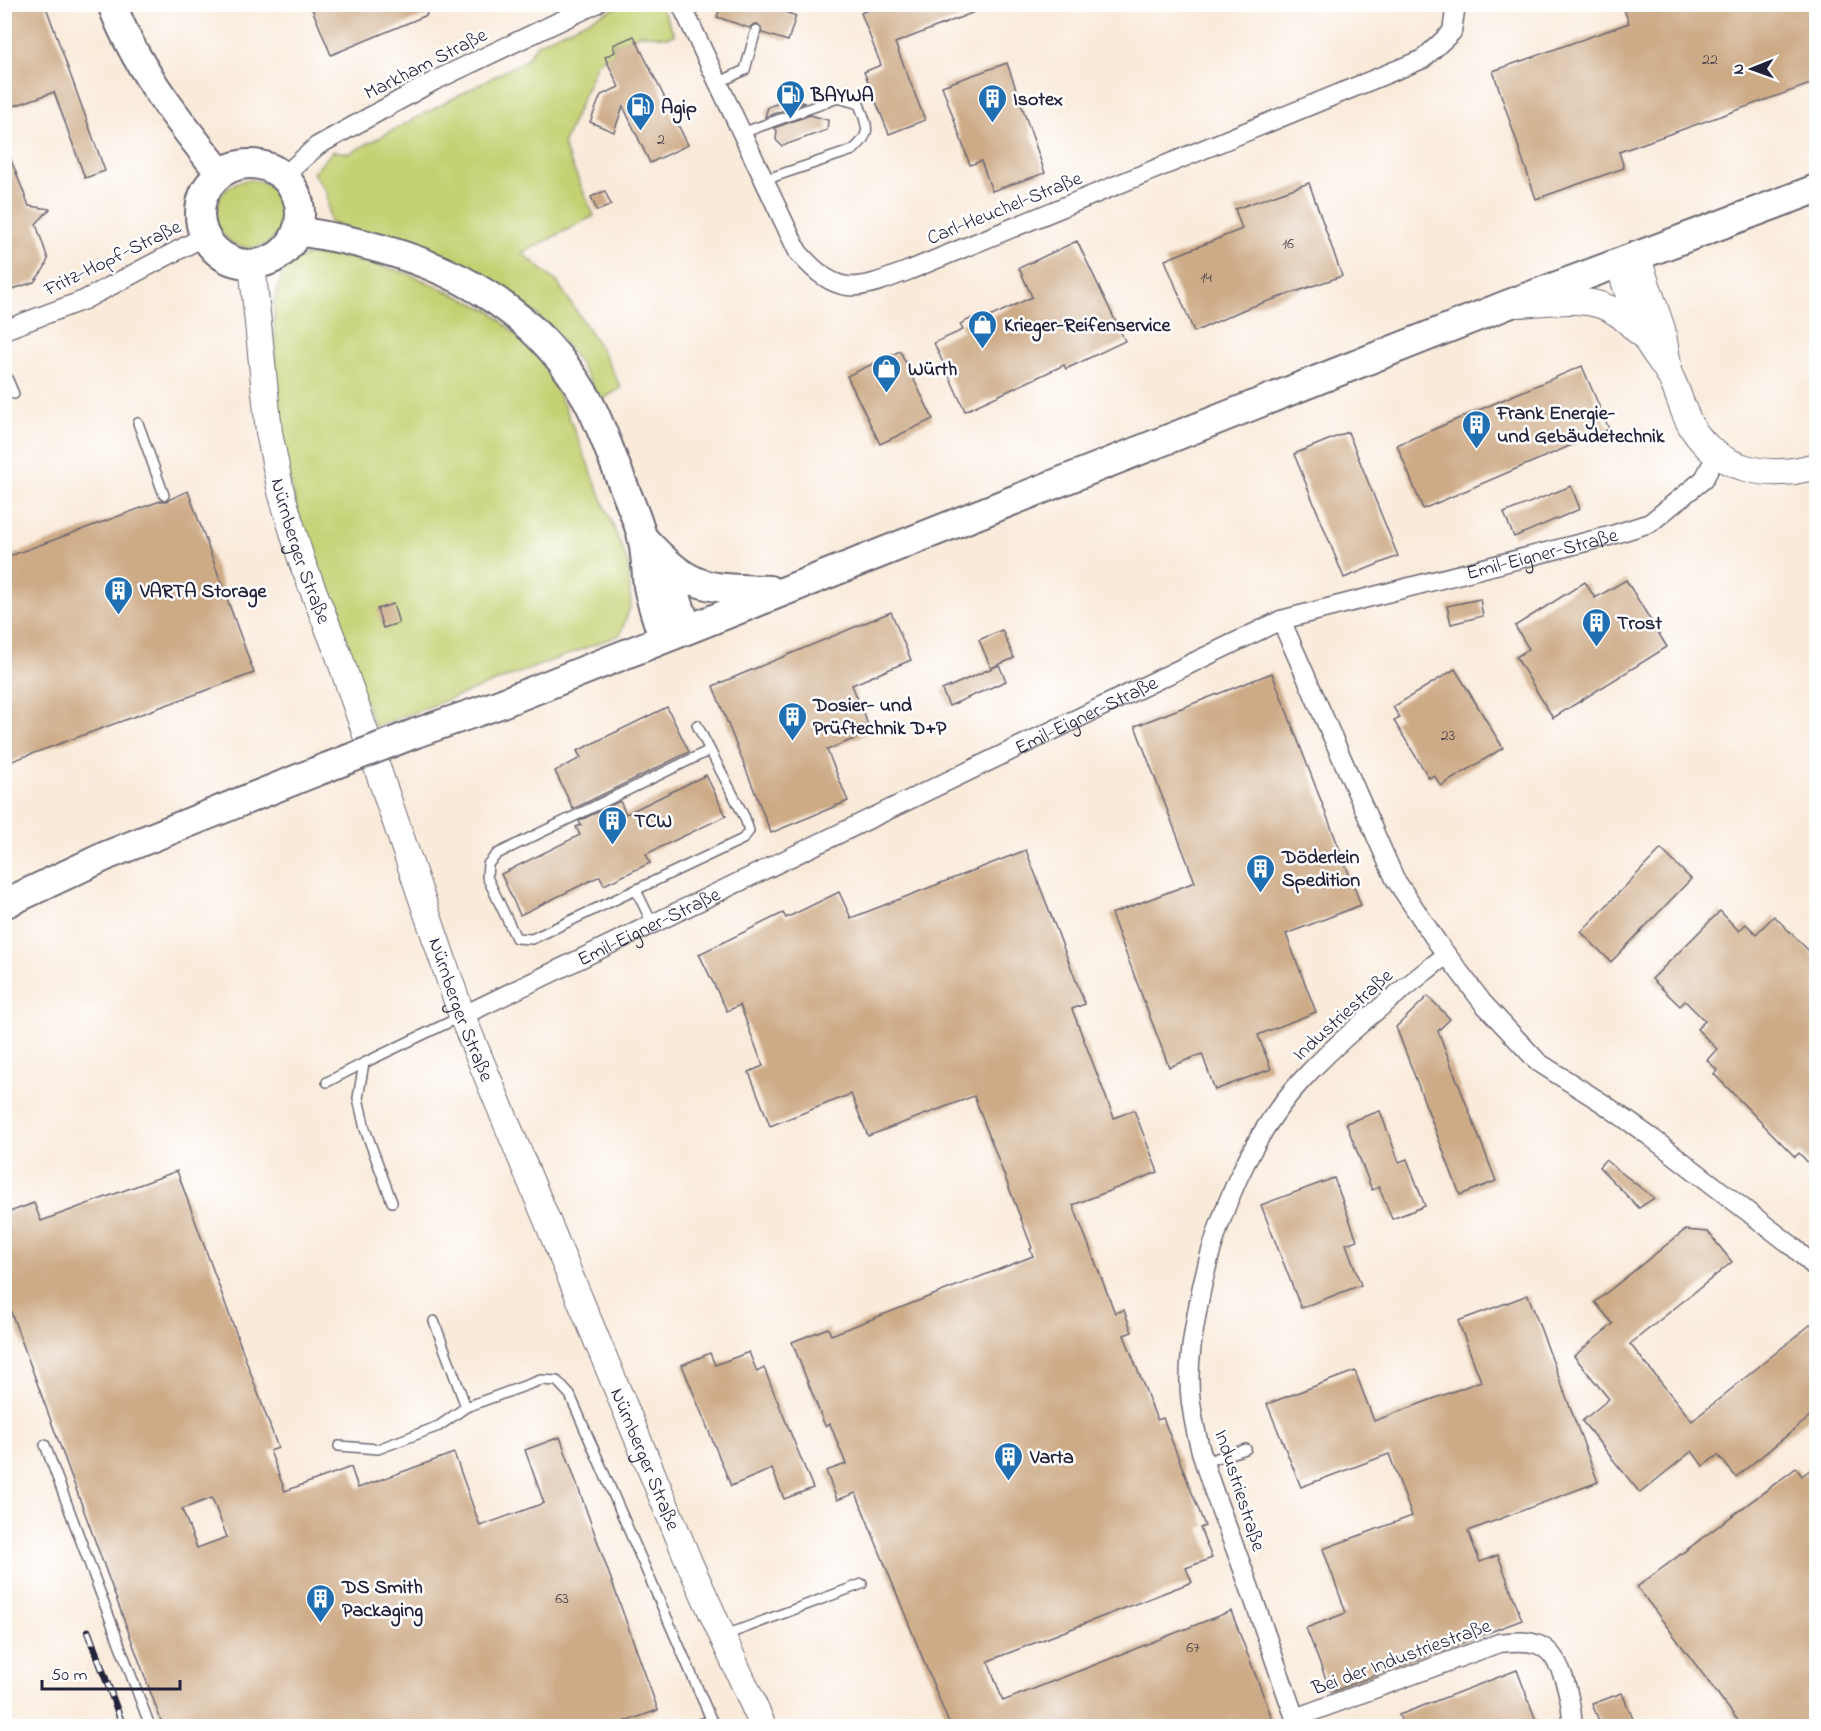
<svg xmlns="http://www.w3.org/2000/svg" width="1821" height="1731" font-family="'Indie Flower',sans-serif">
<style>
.green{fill:#c4d173;stroke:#737a57;stroke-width:1.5}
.building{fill:#ceab87;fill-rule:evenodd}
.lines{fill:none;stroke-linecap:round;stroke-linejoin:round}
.service-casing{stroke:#6d6873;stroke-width:12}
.minor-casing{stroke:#6d6873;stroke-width:21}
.secondary-casing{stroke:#6d6873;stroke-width:28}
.primary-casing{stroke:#6d6873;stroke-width:32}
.service{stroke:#fff;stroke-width:9}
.minor{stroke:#fff;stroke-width:18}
.secondary{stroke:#fff;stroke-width:26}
.primary{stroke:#fff;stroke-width:28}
.rail-casing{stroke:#22223b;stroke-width:7}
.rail{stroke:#fff;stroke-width:4.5;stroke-dasharray:14;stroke-linecap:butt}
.primary-bridge-casing{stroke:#6d6873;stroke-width:32;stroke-linecap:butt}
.primary-bridge{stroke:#fff;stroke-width:28}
.labels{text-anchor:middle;stroke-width:5;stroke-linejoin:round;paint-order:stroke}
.number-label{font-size:16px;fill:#4d444e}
.street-label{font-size:20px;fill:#22223b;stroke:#fff}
.poi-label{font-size:20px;font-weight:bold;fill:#22223b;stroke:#fff;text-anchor:start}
</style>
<rect width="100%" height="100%" fill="#fff"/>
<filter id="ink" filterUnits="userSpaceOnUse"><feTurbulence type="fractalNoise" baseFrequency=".0167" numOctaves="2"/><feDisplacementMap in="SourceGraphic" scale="12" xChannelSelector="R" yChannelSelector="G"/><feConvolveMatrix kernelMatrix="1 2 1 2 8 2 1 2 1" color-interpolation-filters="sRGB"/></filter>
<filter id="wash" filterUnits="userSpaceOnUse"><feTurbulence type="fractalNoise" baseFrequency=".008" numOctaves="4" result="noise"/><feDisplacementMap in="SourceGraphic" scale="24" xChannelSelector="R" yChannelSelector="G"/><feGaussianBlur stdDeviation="1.35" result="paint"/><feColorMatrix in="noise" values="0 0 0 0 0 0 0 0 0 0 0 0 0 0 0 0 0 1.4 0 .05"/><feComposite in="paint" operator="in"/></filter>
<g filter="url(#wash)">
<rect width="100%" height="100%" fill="#f9eada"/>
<g class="green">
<path d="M621 5H660L675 35 667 37 641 34 613 45 615 52 597 63 563 145 594 216 522 253 557 282 600 347 621 388 600 401C546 281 444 261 330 223L327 193 313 173 333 151 350 153 526 60 537 44Z"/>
<circle cx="250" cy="214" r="34"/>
<path d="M307 255H338L407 273 491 311 541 359 567 412 628 563 631 605 620 635 375 727 309 558 277 427 274 302 282 274 294 260Z"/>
</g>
<g id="blocks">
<g class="building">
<path d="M4 4H45L105 171 85 178 54 92 11 107 4 89Z"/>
<path d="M310 4H423L427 15 331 55Z"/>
<path d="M721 4H763L796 16 788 41 762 33 758 24H754L749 28 717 17Z"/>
<path d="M883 4 990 6 895 43 925 120 889 134 864 72 881 65 861 13Z"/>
<path d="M1622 4H1816V82L1619 152 1624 168 1536 199 1493 71 1629 23Z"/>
<path d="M634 36 688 145 650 163 623 106 614 132 590 122 601 95 619 87 605 57 615 52 613 45Z"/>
<path d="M1007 63 1045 173 992 191 981 161 970 165 942 86Z"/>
<path d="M793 98 804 103 765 117 768 107Z"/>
<path d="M810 115 828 120 827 130 782 146 776 140 777 130 774 128Z"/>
<path d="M4 142 29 206 50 209 36 224 48 259 44 269 34 282 4 292Z"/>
<path d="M1309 183 1342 276 1245 309 1194 332 1165 260 1242 229 1235 209Z"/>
<path d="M605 191 611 205 597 211 591 197Z"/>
<path d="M1077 241 1125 341 1066 369 1064 365 965 411 934 343 963 330 960 324 974 317 977 323 1032 297 1019 268Z"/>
<path d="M900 351 933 419 880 444 847 376Z"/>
<path d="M1582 366 1609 429 1423 509 1397 445Z"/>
<path d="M1348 432 1398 556 1344 578 1294 454Z"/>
<path d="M1571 486 1580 509 1514 537 1504 513Z"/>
<path d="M188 491 254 673 4 764V558L160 501H166Z"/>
<path d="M1626 580 1667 647 1553 718 1516 657 1529 649 1515 626 1585 582 1595 598Z"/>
<path d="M1480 599 1483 616 1451 624 1447 606Z"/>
<path d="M393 604 399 623 383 628 377 609Z"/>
<path d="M891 612 911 660 852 685 871 732 827 750 848 801 771 833 713 686Z"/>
<path d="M1002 630 1014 658 991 668 979 640Z"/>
<path d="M999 665 1006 681 949 706 942 690Z"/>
<path d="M1455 669 1503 748 1441 786 1434 775 1429 778 1394 721 1400 718 1393 707Z"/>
<path d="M1272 673 1361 905 1286 934 1316 1012 1258 1035 1271 1069 1215 1090 1202 1054 1169 1067 1111 914 1195 882 1135 726Z"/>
<path d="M667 707 689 752 573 809 555 771 581 758 577 751Z"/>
<path d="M706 775 726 816 646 854 650 863 604 885 600 876 520 915 501 874 580 835 576 827 581 825 579 821 620 801 626 814Z"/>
<path d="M1661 849 1691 879 1611 962 1581 932Z"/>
<path d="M1026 850 1085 1004 1072 1009 1114 1118 1134 1110 1158 1172 1073 1205 1115 1313 1124 1310 1132 1332 1124 1335 1157 1420 1163 1418 1205 1526 1200 1528 1212 1558 1186 1568 1192 1582 988 1661 1003 1701 1231 1611 1275 1726H950L856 1493 837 1500 826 1471 846 1464 830 1424 825 1426 792 1342 828 1328 831 1335 1033 1256 1030 1249 1032 1248 974 1096 868 1136 851 1094 770 1126 749 1072 763 1066 740 1005 727 1011 699 954 783 913 786 918 839 892 851 918Z"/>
<path d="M1720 911 1739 931 1746 924 1756 934 1774 916 1816 958V1171L1799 1153 1795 1157 1714 1074 1717 1070 1707 1060 1717 1049 1697 1029 1705 1021 1685 1001 1680 1006 1652 979Z"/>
<path d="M1428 996 1450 1019 1438 1031 1496 1181 1460 1195 1396 1027Z"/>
<path d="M1380 1111 1399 1162 1407 1159 1425 1206 1392 1219 1379 1187 1372 1190 1346 1123Z"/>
<path d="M1605 1160 1654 1198 1639 1208 1599 1167Z"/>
<path d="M177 1171 278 1448 270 1451 285 1491 351 1467 358 1488 454 1453 480 1526 544 1503 525 1450 560 1437 658 1710 613 1726H163L4 1293V1214L34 1203 41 1221ZM212 1498 227 1537 197 1548 182 1509Z"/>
<path d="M1334 1178 1357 1240 1346 1244 1361 1285 1301 1308 1261 1205Z"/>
<path d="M1685 1230 1708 1232 1732 1262 1630 1344 1692 1421 1816 1320V1412L1736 1477 1718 1455 1703 1466 1692 1451 1640 1493 1582 1421 1609 1399 1574 1356 1613 1324 1595 1302Z"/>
<path d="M1528 1295 1598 1482 1468 1531 1480 1562 1498 1555 1522 1620 1331 1692 1306 1628 1346 1613 1323 1549 1412 1516 1389 1454 1301 1487 1267 1404 1355 1371 1374 1421 1481 1381 1458 1321Z"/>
<path d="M749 1352 757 1372 764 1368 813 1488 784 1499 772 1469 731 1486 682 1365 710 1353 715 1365Z"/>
<path d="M1816 1465V1726H1742L1637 1587 1796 1468 1802 1476Z"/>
<path d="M1517 1670 1538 1726H1403L1399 1715Z"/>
<path d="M1622 1693 1636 1726H1601L1592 1704Z"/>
</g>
</g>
</g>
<g filter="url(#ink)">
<use href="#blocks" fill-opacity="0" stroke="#6d6873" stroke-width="1.5"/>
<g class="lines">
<defs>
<g id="service">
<path d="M718 83 745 70 756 30"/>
<path d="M742 133 838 98 859 104C867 126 873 133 853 150L764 180"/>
<path d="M4 371 14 394"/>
<path d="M138 423 164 495"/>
<path d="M697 725 745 818 749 831 743 839 532 939 516 938 487 877 488 864 497 854 710 750"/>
<path d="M636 890 653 925"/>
<path d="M327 1082 364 1063"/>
<path d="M392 1202 365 1129 358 1098 364 1063 460 1017"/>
<path d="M434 1321 466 1407"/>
<path d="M45 1445 150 1726"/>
<path d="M339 1446 378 1449 439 1426 466 1407 541 1380 557 1381 570 1395 714 1726"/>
<path d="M1204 1462 1246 1449"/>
<path d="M723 1636 862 1584"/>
<path d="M694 1726 712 1720"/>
</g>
<g id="minor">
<path d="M681 4 798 252C839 299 857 290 910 270L1423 59 1452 32 1456 4"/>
<path d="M284 176 317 146 434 81 596 4"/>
<path d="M4 330 84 300 205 236"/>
<path d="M1281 620 1395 879 1437 942 1483 1003 1538 1062 1604 1104 1652 1138 1791 1245 1816 1268"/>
<path id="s1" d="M462 1016 1281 620 1609 536 1650 523 1704 479 1716 456"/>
<path d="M1295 1718 1499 1643C1511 1642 1524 1640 1536 1644 1564 1652 1571 1703 1573 1726"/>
<path d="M1298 1726C1278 1672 1261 1618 1241 1564 1222 1512 1198 1459 1191 1403 1186 1366 1194 1328 1201 1291 1217 1216 1250 1136 1302 1080 1345 1033 1396 995 1446 955"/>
</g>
<g id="secondary">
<path d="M1637 256 1662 329 1668 365"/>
<path d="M1618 263C1627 287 1633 314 1645 337 1652 352 1665 364 1672 380 1679 395 1683 412 1691 426 1718 471 1769 480 1816 466"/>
<path id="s2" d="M252 264 269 432 281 492 302 562 338 653 462 1016 689 1562 763 1726"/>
<path d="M1518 304C1549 303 1590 294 1617 313 1626 319 1634 328 1642 335"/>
</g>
<g id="primary">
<path d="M112 4C135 67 179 121 220 173"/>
<circle cx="250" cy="214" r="50"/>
<path d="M297 231C416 249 522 289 586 397 599 420 608 447 618 472 626 493 636 515 642 536 646 552 646 570 648 586 651 603 658 621 663 638"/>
<path d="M642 537C690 589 701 588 769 590"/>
<path d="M663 559 687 628"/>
<path d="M416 733 497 705 1509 304 1816 189"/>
<path d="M4 904 108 855 315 772"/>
</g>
</defs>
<use href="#service" class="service-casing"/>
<use href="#minor" class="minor-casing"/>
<use href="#secondary" class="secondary-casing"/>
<use href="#primary" class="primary-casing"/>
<use href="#service" class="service"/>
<use href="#minor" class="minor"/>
<use href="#secondary" class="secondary"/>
<use href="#primary" class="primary"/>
<defs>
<path id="rail" d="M88 1631 123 1726"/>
</defs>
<use href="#rail" class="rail-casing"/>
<use href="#rail" class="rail"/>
<defs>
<path id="primary-bridge" d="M315 772 416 733"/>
</defs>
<use href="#primary-bridge" class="primary-bridge-casing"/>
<use href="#primary-bridge" class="primary-bridge"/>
</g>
</g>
<defs>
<symbol id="fuel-pin" viewBox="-11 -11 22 30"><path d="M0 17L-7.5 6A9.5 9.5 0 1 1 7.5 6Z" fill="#1f6fb2" stroke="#fff"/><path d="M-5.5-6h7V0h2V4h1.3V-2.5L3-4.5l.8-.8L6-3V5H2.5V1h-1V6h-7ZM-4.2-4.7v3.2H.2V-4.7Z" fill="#fff"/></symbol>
<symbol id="building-pin" viewBox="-11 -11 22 30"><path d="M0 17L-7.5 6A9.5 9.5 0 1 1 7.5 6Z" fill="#1f6fb2" stroke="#fff"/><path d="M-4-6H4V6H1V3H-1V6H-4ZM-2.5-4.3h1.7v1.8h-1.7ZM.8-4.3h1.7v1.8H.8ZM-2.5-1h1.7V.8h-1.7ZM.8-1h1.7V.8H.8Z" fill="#fff"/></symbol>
<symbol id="shop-pin" viewBox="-11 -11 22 30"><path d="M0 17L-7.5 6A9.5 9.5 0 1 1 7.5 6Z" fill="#1f6fb2" stroke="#fff"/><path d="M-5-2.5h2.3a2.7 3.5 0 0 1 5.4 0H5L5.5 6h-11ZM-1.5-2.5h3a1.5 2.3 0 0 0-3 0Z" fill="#fff"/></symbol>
</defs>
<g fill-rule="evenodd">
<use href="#fuel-pin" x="774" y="78" width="33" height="45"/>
<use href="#building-pin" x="976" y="82" width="33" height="45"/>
<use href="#fuel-pin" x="624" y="90" width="33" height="45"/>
<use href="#shop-pin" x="966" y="308" width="33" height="45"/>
<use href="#shop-pin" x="870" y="352" width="33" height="45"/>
<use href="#building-pin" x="1460" y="408" width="33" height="45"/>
<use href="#building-pin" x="102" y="574" width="33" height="45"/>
<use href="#building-pin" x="1580" y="606" width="33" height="45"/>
<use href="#building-pin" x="776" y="700" width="33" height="45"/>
<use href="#building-pin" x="596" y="804" width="33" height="45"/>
<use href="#building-pin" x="1244" y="852" width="33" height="45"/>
<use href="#building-pin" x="992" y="1440" width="33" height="45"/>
<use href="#building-pin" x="304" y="1582" width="33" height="45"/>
</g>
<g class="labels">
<g class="number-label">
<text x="1710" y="64">22</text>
<text x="661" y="144">2</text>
<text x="1288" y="248">16</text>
<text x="1206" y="282">14</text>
<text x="1448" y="740">23</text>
<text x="562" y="1603">63</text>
<text x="1193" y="1652">67</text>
</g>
<g class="street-label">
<text transform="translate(425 63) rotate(-27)" y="7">Markham Straße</text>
<text transform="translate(1004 207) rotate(-22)" y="7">Carl-Heuchel-Straße</text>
<text transform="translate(112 257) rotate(-26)" y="7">Fritz-Hopf-Straße</text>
<text dy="7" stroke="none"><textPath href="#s2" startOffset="292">Nürnberger Straße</textPath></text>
<text dy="7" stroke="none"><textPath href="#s1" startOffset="1179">Emil-Eigner-Straße</textPath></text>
<text dy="7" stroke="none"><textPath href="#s1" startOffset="693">Emil-Eigner-Straße</textPath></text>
<text dy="7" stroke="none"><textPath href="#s1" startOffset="207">Emil-Eigner-Straße</textPath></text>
<text dy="7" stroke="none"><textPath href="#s2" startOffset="778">Nürnberger Straße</textPath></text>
<text transform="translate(1342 1014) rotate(-42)" y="7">Industriestraße</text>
<text dy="7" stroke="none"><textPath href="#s2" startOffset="1264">Nürnberger Straße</textPath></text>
<text transform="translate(1241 1490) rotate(72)" y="7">Industriestraße</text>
<text transform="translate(1401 1656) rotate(-20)" y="7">Bei der Industriestraße</text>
</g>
<g class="poi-label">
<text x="811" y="101">BAYWA</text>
<text x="1013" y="105">Isotex</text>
<text x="661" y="113">Agip</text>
<text x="1004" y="331">Krieger-Reifenservice</text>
<text x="908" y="375">Würth</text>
<text x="1497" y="419">Frank Energie-<tspan x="1497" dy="23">und Gebäudetechnik</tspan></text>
<text x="140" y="597">VARTA Storage</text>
<text x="1617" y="629">Trost</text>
<text x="813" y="711">Dosier- und<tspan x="813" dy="23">Prüftechnik D+P</tspan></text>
<text x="634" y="827">TCW</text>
<text x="1282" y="863">Döderlein<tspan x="1282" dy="23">Spedition</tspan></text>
<text x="1030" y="1463">Varta</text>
<text x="342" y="1593">DS Smith<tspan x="342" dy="23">Packaging</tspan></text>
</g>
</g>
<rect width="1821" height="1731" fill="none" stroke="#fff" stroke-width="24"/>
<g transform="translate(1752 69) rotate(269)" stroke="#ffffff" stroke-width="4.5" paint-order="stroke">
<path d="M0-4.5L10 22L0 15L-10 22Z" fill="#22223b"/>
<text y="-9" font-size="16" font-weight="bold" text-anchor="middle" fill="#22223b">N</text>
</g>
<path d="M42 1680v9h138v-9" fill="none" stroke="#22223b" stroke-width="3"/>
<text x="51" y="1680" font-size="18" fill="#22223b" stroke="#ffffff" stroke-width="4.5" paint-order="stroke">50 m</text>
</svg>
